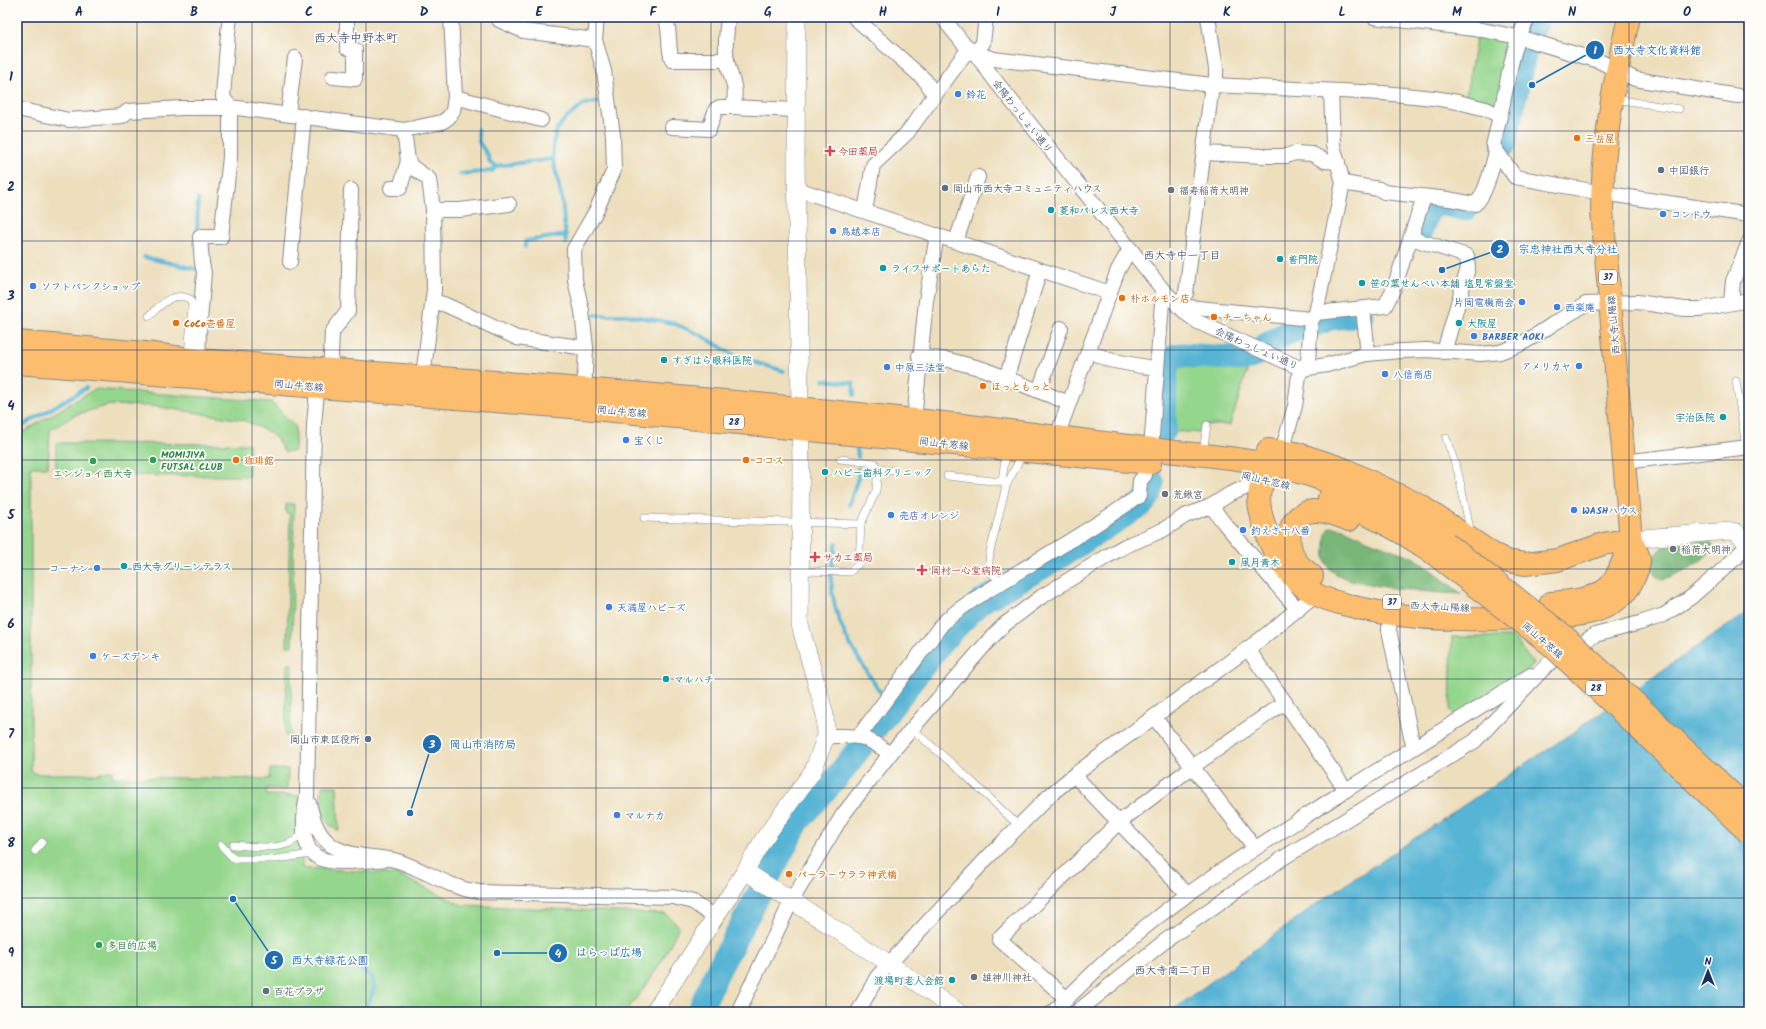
<svg xmlns="http://www.w3.org/2000/svg" width="1766" height="1029" font-family="Kalam,'Klee One',sans-serif">
<style>
.green{fill:#95d68d;stroke:#588276}
.forest{fill:#78b778;stroke:#4a736b}
.water{fill:#56b4d4;stroke:#387299}
.lines{fill:none;stroke-linecap:round;stroke-linejoin:round}
.stream{stroke:#56b4d4;stroke-width:4}
.river{stroke:#56b4d4;stroke-width:25}
.service-casing{stroke:#84868d;stroke-width:8}
.minor-casing{stroke:#84868d;stroke-width:16}
.tertiary-casing{stroke:#84868d;stroke-width:18}
.primary-casing{stroke:#84868d;stroke-width:24}
.service{stroke:#fff;stroke-width:7}
.minor{stroke:#fff;stroke-width:14}
.tertiary{stroke:#fff;stroke-width:17}
.primary{stroke:#fcbd6e;stroke-width:22}
.primary-bridge-casing{stroke:#84868d;stroke-width:24;stroke-linecap:butt}
.primary-bridge{stroke:#fcbd6e;stroke-width:22}
.grid{fill:none;stroke:#1b2f5e;stroke-width:1;stroke-opacity:0.55}
.shop-dot{fill:#3f7fe0;stroke:#fdfcf7;stroke-width:1.5}
.food-dot{fill:#e8710a;stroke:#fdfcf7;stroke-width:1.5}
.health-dot{fill:#e0444e;stroke:#fdfcf7;stroke-width:1.5}
.service-dot{fill:#5c6f8a;stroke:#fdfcf7;stroke-width:1.5}
.worship-dot{fill:#6b7280;stroke:#fdfcf7;stroke-width:1.5}
.culture-dot{fill:#0f9aa8;stroke:#fdfcf7;stroke-width:1.5}
.leisure-dot{fill:#2e9e5b;stroke:#fdfcf7;stroke-width:1.5}
.labels{text-anchor:middle;stroke-width:3.5;stroke-linejoin:round;paint-order:stroke}
.shield{fill:#fdfcf7;stroke:#5f6c8c;stroke-width:1}
.shield-label{font-size:9px;font-weight:bold;fill:#1b2f5e}
.shop-label{font-size:10px;font-weight:bold;fill:#366cbe;stroke:#fdfcf7;text-anchor:start}
.street-label{font-size:10px;fill:#1b2f5e;stroke:#fdfcf7}
.food-label{font-size:10px;font-weight:bold;fill:#c56008;stroke:#fdfcf7;text-anchor:start}
.health-label{font-size:10px;font-weight:bold;fill:#be3a42;stroke:#fdfcf7;text-anchor:start}
.service-label{font-size:10px;font-weight:bold;fill:#4e5e75;stroke:#fdfcf7;text-anchor:start}
.worship-label{font-size:10px;font-weight:bold;fill:#5b616d;stroke:#fdfcf7;text-anchor:start}
.culture-label{font-size:10px;font-weight:bold;fill:#0d838f;stroke:#fdfcf7;text-anchor:start}
.leisure-label{font-size:10px;font-weight:bold;fill:#27864d;stroke:#fdfcf7;text-anchor:start}
.neighbourhood-label{font-size:11px;fill:#1b2f5e;stroke:#fdfcf7}
.quarter-label{font-size:12px;fill:#1b2f5e;stroke:#fdfcf7}
.leader{fill:none;stroke:#1f6fb2;stroke-width:1.5}
.callout-dot{fill:#1f6fb2;stroke:#fdfcf7;stroke-width:1.5}
.mark-label{font-size:12px;text-anchor:middle;font-weight:bold;fill:#fff}
.callout-label{font-size:11px;text-anchor:middle;font-weight:bold;fill:#1f6fb2;stroke:#fdfcf7;stroke-width:3.5;stroke-linejoin:round;paint-order:stroke}
.neatline{fill:none;stroke:#1b2f5e;stroke-width:1.5}
.grid-label{font-size:13px;text-anchor:middle;font-weight:bold;fill:#1b2f5e}
</style>
<rect width="100%" height="100%" fill="#fdfcf7"/>
<filter id="ink" filterUnits="userSpaceOnUse"><feTurbulence type="fractalNoise" baseFrequency=".025" numOctaves="2"/><feDisplacementMap in="SourceGraphic" scale="8" xChannelSelector="R" yChannelSelector="G"/><feConvolveMatrix kernelMatrix="1 2 1 2 8 2 1 2 1" color-interpolation-filters="sRGB"/></filter>
<filter id="wash" filterUnits="userSpaceOnUse"><feTurbulence type="fractalNoise" baseFrequency=".012" numOctaves="4" result="noise"/><feDisplacementMap in="SourceGraphic" scale="16" xChannelSelector="R" yChannelSelector="G"/><feGaussianBlur stdDeviation="0.9" result="paint"/><feColorMatrix in="noise" values="0 0 0 0 0 0 0 0 0 0 0 0 0 0 0 0 0 1.4 0 .05"/><feComposite in="paint" operator="in"/></filter>
<g filter="url(#wash)">
<rect width="100%" height="100%" fill="#eddebc"/>
<g class="green">
<path d="M1477 35 1512 41 1497 110 1465 100Z"/>
<path d="M1173 366H1249L1230 425H1202L1201 433 1169 431Z"/>
<path d="M95 389 271 402 295 426V451L284 452 277 439 269 432 243 420 152 406 109 405 75 415 50 430 48 467H31V771L36 774H98L112 770V777L269 779 270 769H288L287 789 267 788 266 795 302 796V868L343 870 398 875 462 905 666 914 679 926C665 959 648 985 625 1012H17V697L20 434Z"/>
<path d="M56 443 250 444 249 476 56 475Z"/>
<path d="M286 504H294L292 646H287L290 514 286 513Z"/>
<path d="M1452 637H1513L1534 665 1481 703 1455 717 1450 709Z"/>
<path d="M287 664H292L290 736H285Z"/>
<path d="M322 786H337L339 831C318 821 322 805 322 786Z"/>
</g>
<g class="forest">
<path d="M1330 527 1344 529 1369 541 1415 558 1462 594C1438 593 1346 587 1331 570 1325 564 1324 556 1325 548 1325 540 1325 533 1330 527Z"/>
<path d="M1710 541 1713 546C1706 563 1680 572 1663 580L1656 576 1650 566 1656 555 1666 544Z"/>
</g>
<path class="water" d="M1749 611V1012H1170L1315 905 1576 730Z"/>
<g class="lines">
<g class="stream">
<path d="M478 129 479 142 488 156 490 163 496 166 553 159"/>
<path d="M460 174 493 171 496 166"/>
<path d="M197 235 198 199"/>
<path d="M566 243 562 199 553 159V144L557 129 564 120 584 104 603 101"/>
<path d="M525 247V241L566 235"/>
<path d="M144 257 200 270"/>
<path d="M590 315H627L673 323 701 335 737 357 784 371"/>
<path d="M824 380 853 383 854 395"/>
<path d="M17 429 86 388"/>
<path d="M857 449 858 457"/>
<path d="M849 505 858 478V469"/>
<path d="M836 543C834 555 831 567 831 579 833 627 858 658 883 696"/>
<path d="M361 970C385 980 371 994 364 1012"/>
<path d="M403 1005 414 1012"/>
</g>
<g class="river">
<path d="M1531 31 1540 17"/>
<path d="M1504 145 1526 46"/>
<path d="M1419 236C1432 197 1427 201 1466 209"/>
<path d="M1316 324 1330 318 1361 315"/>
<path d="M1265 346 1287 333 1305 326"/>
<path d="M1164 431C1165 416 1163 375 1168 363 1170 358 1175 356 1181 355L1245 359 1255 355"/>
<path d="M699 1012 717 972 798 821 838 776 942 641 980 602 1056 559 1142 504 1148 497 1152 482"/>
</g>
</g>
</g>
<g filter="url(#ink)">
<g class="lines">
<defs>
<g id="service">
<path d="M1615 99 1679 109"/>
<path d="M149 316C162 304 172 291 190 299L192 305 188 357"/>
<path d="M1736 381 1746 447"/>
<path d="M1446 438 1458 472 1471 534"/>
<path d="M1204 446 1207 425"/>
<path d="M840 459 875 463 878 469 894 471"/>
<path d="M947 476 1002 482 1006 486 990 552 988 571 997 578 999 584"/>
<path d="M1002 482 1006 450"/>
<path d="M1006 486 1023 453"/>
<path d="M644 518 861 524"/>
<path d="M800 571 850 572 859 563 861 524 876 491 878 469"/>
<path d="M912 729 963 773 1019 826"/>
<path d="M221 845 234 859H277L311 854"/>
<path d="M233 845C254 846 291 854 303 831"/>
<path d="M35 851 42 842"/>
</g>
<g id="minor">
<path d="M500 17 499 20 523 31 595 40"/>
<path d="M665 17C671 28 667 45 672 60H727"/>
<path d="M728 17C727 31 724 48 727 61 731 81 738 85 733 107L796 110"/>
<path d="M854 17 925 80 935 96"/>
<path d="M942 17 963 43 975 53 994 79 1163 290 1187 314 1198 322 1302 369 1327 365 1366 354 1402 351 1426 350 1481 354 1500 352 1519 345 1538 334 1553 324 1586 304 1637 302 1684 309H1701L1749 300"/>
<path d="M1208 17 1216 69V82L1212 85 1186 293 1178 306 1311 319"/>
<path d="M1374 17 1482 30 1518 37 1599 61 1635 79 1738 96"/>
<path d="M975 53 994 59 1212 85 1383 93 1434 98 1458 102 1486 109 1500 116 1493 146 1515 177 1602 193 1749 215"/>
<path d="M333 77 355 79V50L347 48V17"/>
<path d="M455 97 541 120"/>
<path d="M17 109 69 120 122 116 128 111 183 108H221L230 107 404 130 442 122 448 118 453 111 455 97 451 17"/>
<path d="M288 114 295 58"/>
<path d="M1500 116C1508 83 1511 46 1529 17"/>
<path d="M672 127 709 129 716 109 720 107H733"/>
<path d="M404 130 408 161 412 167 429 179 433 210 434 290 422 384"/>
<path d="M1204 153 1263 156H1286L1295 153 1312 154 1325 161 1338 162"/>
<path d="M1343 183 1379 189 1384 192 1449 199 1475 204C1486 196 1492 166 1496 152"/>
<path d="M391 188H400L408 161"/>
<path d="M797 189 1110 293"/>
<path d="M433 210H460L509 204"/>
<path d="M865 211 873 165 907 133 964 55 969 52 975 53 983 43 986 17"/>
<path d="M1411 238 1467 256 1468 268 1444 352"/>
<path d="M956 241 978 177"/>
<path d="M290 262 304 116"/>
<path d="M433 301 446 305 517 338 586 348"/>
<path d="M1731 303 1733 281 1749 242"/>
<path d="M1363 309 1368 354"/>
<path d="M1316 313 1385 306 1394 288 1424 197"/>
<path d="M1089 351 1109 360 1157 369"/>
<path d="M919 356 949 360 983 369 1069 403"/>
<path d="M198 360 199 332 204 273 202 263 200 237H221L230 157V107L223 97 228 33 230 17"/>
<path d="M330 377 332 332 348 311 351 190"/>
<path d="M1006 379 1040 270"/>
<path d="M318 380 314 424 307 795C293 872 326 864 387 859"/>
<path d="M1039 391 1061 328"/>
<path d="M584 396 586 348 582 311 575 280 574 249 596 211 614 170 613 135 604 71 595 40 597 17"/>
<path d="M914 420 926 301 937 235"/>
<path d="M1062 437 1061 425 1118 270 1130 249"/>
<path d="M1151 449 1163 290"/>
<path d="M1282 451 1295 406 1299 375 1308 361 1311 321 1316 313 1343 183 1333 145 1331 91"/>
<path d="M1624 462 1749 447"/>
<path d="M1211 506 1224 523 1298 610"/>
<path d="M1390 615 1389 630 1411 737 1414 747"/>
<path d="M1247 648 1346 790 1531 675"/>
<path d="M1154 717 1255 848"/>
<path d="M826 736C859 736 862 733 890 754"/>
<path d="M859 736 942 624C964 603 990 590 1015 574 1057 549 1099 524 1139 496L1140 481 1145 475 1146 463"/>
<path d="M1074 775 1188 895"/>
<path d="M309 803C313 820 318 837 334 847 351 857 375 856 394 860 403 862 413 867 422 871 441 880 458 889 479 892L673 897 693 902 715 918"/>
<path d="M1067 999 999 939 1118 823 1192 767 1285 702"/>
<path d="M738 1012 791 902 842 816 890 754 990 639 1004 625 1041 597 1106 557 1125 546 1163 530 1185 516 1211 506 1230 494 1266 479"/>
<path d="M858 1012 877 977 988 857 1049 796 1074 775 1261 639 1316 594"/>
<path d="M1053 1012C1075 991 1096 969 1119 949 1188 888 1269 840 1346 790"/>
<path d="M1077 1012 1165 941 1283 858 1475 741 1547 665 1595 635 1640 623 1664 615 1690 598 1727 566 1749 544"/>
</g>
<g id="tertiary">
<path d="M1631 539 1730 531 1736 532 1748 544"/>
<path d="M745 871 890 964 958 1012"/>
<path d="M654 1012 745 871 763 840 813 771 826 736 825 715 800 625 801 466 796 161 797 17"/>
</g>
<g id="primary">
<path d="M17 342 145 353 198 360C453 379 708 396 962 425 1025 433 1089 441 1152 449 1196 455 1241 457 1285 468 1342 483 1397 509 1446 543"/>
<path d="M17 363 583 408 1150 463"/>
<path d="M1268 450 1295 453 1344 469 1419 505 1491 553 1507 561 1525 564 1558 560 1603 544 1631 539"/>
<path d="M1282 451C1277 461 1263 480 1260 490 1257 504 1262 518 1266 531 1274 557 1291 581 1315 594 1328 601 1344 604 1358 608 1417 621 1476 621 1535 617 1555 616 1576 617 1595 611 1608 607 1622 598 1629 587 1633 580 1640 567 1639 559 1638 552 1633 546 1631 539 1630 533 1630 525 1629 518L1602 211C1602 145 1614 80 1629 17"/>
<path d="M1329 498C1365 512 1402 531 1433 553"/>
<path d="M1312 576C1308 572 1302 568 1298 564 1284 545 1286 514 1313 511 1325 510 1338 515 1349 520"/>
<path d="M1551 603C1570 601 1601 600 1613 582 1622 569 1625 553 1631 539"/>
</g>
</defs>
<use href="#service" class="service-casing"/>
<use href="#minor" class="minor-casing"/>
<use href="#tertiary" class="tertiary-casing"/>
<use href="#primary" class="primary-casing"/>
<use href="#service" class="service"/>
<use href="#minor" class="minor"/>
<use href="#tertiary" class="tertiary"/>
<use href="#primary" class="primary"/>
<defs>
<g id="primary-bridge">
<path d="M1446 543 1563 635 1749 810"/>
<path d="M1433 553 1550 644 1749 833"/>
</g>
</defs>
<use href="#primary-bridge" class="primary-bridge-casing"/>
<use href="#primary-bridge" class="primary-bridge"/>
</g>
</g>
<path class="grid" d="M137 17V1012M252 17V1012M366 17V1012M481 17V1012M596 17V1012M711 17V1012M826 17V1012M940 17V1012M1055 17V1012M1170 17V1012M1285 17V1012M1400 17V1012M1514 17V1012M1629 17V1012M17 131H1749M17 241H1749M17 350H1749M17 460H1749M17 569H1749M17 679H1749M17 788H1749M17 898H1749"/>
<g class="shop-dot">
<circle cx="958" cy="94" r="4"/>
<circle cx="1663" cy="214" r="4"/>
<circle cx="833" cy="231" r="4"/>
<circle cx="33" cy="286" r="4"/>
<circle cx="1522" cy="302" r="4"/>
<circle cx="1557" cy="307" r="4"/>
<circle cx="1474" cy="336" r="4"/>
<circle cx="1579" cy="366" r="4"/>
<circle cx="887" cy="367" r="4"/>
<circle cx="1385" cy="374" r="4"/>
<circle cx="626" cy="440" r="4"/>
<circle cx="1574" cy="510" r="4"/>
<circle cx="891" cy="515" r="4"/>
<circle cx="1243" cy="530" r="4"/>
<circle cx="97" cy="568" r="4"/>
<circle cx="609" cy="607" r="4"/>
<circle cx="93" cy="656" r="4"/>
<circle cx="617" cy="815" r="4"/>
</g>
<g class="food-dot">
<circle cx="1577" cy="138" r="4"/>
<circle cx="1122" cy="298" r="4"/>
<circle cx="1214" cy="317" r="4"/>
<circle cx="176" cy="323" r="4"/>
<circle cx="983" cy="386" r="4"/>
<circle cx="236" cy="460" r="4"/>
<circle cx="746" cy="460" r="4"/>
<circle cx="789" cy="874" r="4"/>
</g>
<g class="health-dot">
<path d="M828 145h4v4h4v4h-4v4h-4v-4h-4v-4h4z"/>
<path d="M813 551h4v4h4v4h-4v4h-4v-4h-4v-4h4z"/>
<path d="M920 564h4v4h4v4h-4v4h-4v-4h-4v-4h4z"/>
</g>
<g class="service-dot">
<circle cx="1661" cy="170" r="4"/>
<circle cx="945" cy="188" r="4"/>
<circle cx="368" cy="739" r="4"/>
<circle cx="266" cy="991" r="4"/>
</g>
<g class="worship-dot">
<circle cx="1171" cy="190" r="4"/>
<circle cx="1165" cy="494" r="4"/>
<circle cx="1673" cy="549" r="4"/>
<circle cx="974" cy="977" r="4"/>
</g>
<g class="culture-dot">
<circle cx="1051" cy="210" r="4"/>
<circle cx="1280" cy="259" r="4"/>
<circle cx="883" cy="268" r="4"/>
<circle cx="1362" cy="283" r="4"/>
<circle cx="1459" cy="323" r="4"/>
<circle cx="664" cy="360" r="4"/>
<circle cx="1723" cy="417" r="4"/>
<circle cx="825" cy="472" r="4"/>
<circle cx="1232" cy="562" r="4"/>
<circle cx="124" cy="566" r="4"/>
<circle cx="666" cy="679" r="4"/>
<circle cx="952" cy="980" r="4"/>
</g>
<g class="leisure-dot">
<circle cx="153" cy="460" r="4"/>
<circle cx="93" cy="461" r="4"/>
<circle cx="99" cy="945" r="4"/>
</g>
<g class="labels">
<g class="shield">
<rect x="1599" y="270" width="18" height="14" rx="3"/>
<rect x="724" y="415" width="20" height="14" rx="3"/>
<rect x="1383" y="595" width="18" height="14" rx="3"/>
<rect x="1586" y="681" width="20" height="14" rx="3"/>
</g>
<g class="shield-label">
<text x="1608" y="280">37</text>
<text x="734" y="425">28</text>
<text x="1392" y="605">37</text>
<text x="1596" y="691">28</text>
</g>
<g class="shop-label">
<text x="966" y="98">鈴花</text>
<text x="1671" y="218">コンドウ</text>
<text x="841" y="235">鳥越本店</text>
<text x="41" y="290">ソフトバンクショップ</text>
<text x="1514" y="306" text-anchor="end">片岡電機商会</text>
<text x="1565" y="311">西楽庵</text>
<text x="1482" y="340">BARBER AOKI</text>
<text x="1571" y="370" text-anchor="end">アメリカヤ</text>
<text x="895" y="371">中原三法堂</text>
<text x="1393" y="378">八信商店</text>
<text x="634" y="444">宝くじ</text>
<text x="1582" y="514">WASHハウス</text>
<text x="899" y="519">売店オレンジ</text>
<text x="1251" y="534">釣えさ十八番</text>
<text x="89" y="572" text-anchor="end">コーナン</text>
<text x="617" y="611">天満屋ハピーズ</text>
<text x="101" y="660">ケーズデンキ</text>
<text x="625" y="819">マルナカ</text>
</g>
<g class="street-label">
<text transform="translate(1023 116) rotate(52)" y="4">会陽わっしょい通り</text>
<text transform="translate(1613 325) rotate(-95)" y="4">西大寺山陽線</text>
<text transform="translate(1257 348) rotate(24)" y="4">会陽わっしょい通り</text>
<text transform="translate(299 385) rotate(5)" y="4">岡山牛窓線</text>
<text transform="translate(622 411) rotate(5)" y="4">岡山牛窓線</text>
<text transform="translate(944 443) rotate(6)" y="4">岡山牛窓線</text>
<text transform="translate(1266 480) rotate(13)" y="4">岡山牛窓線</text>
<text transform="translate(1440 606) rotate(3)" y="4">西大寺山陽線</text>
<text transform="translate(1543 640) rotate(41)" y="4">岡山牛窓線</text>
</g>
<g class="food-label">
<text x="1585" y="142">三岳屋</text>
<text x="1130" y="302">朴ホルモン店</text>
<text x="1222" y="321">チーちゃん</text>
<text x="184" y="327">CoCo壱番屋</text>
<text x="991" y="390">ほっともっと</text>
<text x="244" y="464">珈琲館</text>
<text x="754" y="464">ココス</text>
<text x="797" y="878">パーラーウララ神武橋</text>
</g>
<g class="health-label">
<text x="838" y="155">今田薬局</text>
<text x="823" y="561">サカエ薬局</text>
<text x="931" y="574">岡村一心堂病院</text>
</g>
<g class="service-label">
<text x="1669" y="174">中国銀行</text>
<text x="953" y="192">岡山市西大寺コミュニティハウス</text>
<text x="360" y="743" text-anchor="end">岡山市東区役所</text>
<text x="274" y="995">百花プラザ</text>
</g>
<g class="worship-label">
<text x="1179" y="194">福寿稲荷大明神</text>
<text x="1173" y="498">荒鍬宮</text>
<text x="1681" y="553">稲荷大明神</text>
<text x="982" y="981">雄神川神社</text>
</g>
<g class="culture-label">
<text x="1059" y="214">菱和パレス西大寺</text>
<text x="1288" y="263">普門院</text>
<text x="891" y="272">ライフサポートあらた</text>
<text x="1370" y="287">笹の葉せんべい本舗 塩見常盤堂</text>
<text x="1467" y="327">大阪屋</text>
<text x="672" y="364">すぎはら眼科医院</text>
<text x="1715" y="421" text-anchor="end">宇治医院</text>
<text x="833" y="476">ハピー歯科クリニック</text>
<text x="1240" y="566">風月青木</text>
<text x="132" y="570">西大寺グリーンテラス</text>
<text x="674" y="683">マルハチ</text>
<text x="944" y="984" text-anchor="end">渡場町老人会館</text>
</g>
<g class="leisure-label">
<text x="161" y="458">MOMIJIYA<tspan x="161" dy="12">FUTSAL CLUB</tspan></text>
<text x="93" y="477" text-anchor="middle">エンジョイ西大寺</text>
<text x="107" y="949">多目的広場</text>
</g>
<g class="neighbourhood-label">
<text x="1182" y="259">西大寺中一丁目</text>
<text x="1173" y="974">西大寺南二丁目</text>
</g>
<g class="quarter-label">
<text x="356" y="42">西大寺中野本町</text>
</g>
</g>
<path class="leader" d="M1532 85L1595 50M1442 270L1500 249M410 813L432 744M497 953L558 953M233 899L274 960"/>
<g class="callout-dot">
<circle cx="1532" cy="85" r="4"/>
<circle cx="1442" cy="270" r="4"/>
<circle cx="410" cy="813" r="4"/>
<circle cx="497" cy="953" r="4"/>
<circle cx="233" cy="899" r="4"/>
<circle cx="1595" cy="50" r="10"/>
<circle cx="1500" cy="249" r="10"/>
<circle cx="432" cy="744" r="10"/>
<circle cx="558" cy="953" r="10"/>
<circle cx="274" cy="960" r="10"/>
</g>
<g class="mark-label">
<text x="1595" y="54">1</text>
<text x="1500" y="253">2</text>
<text x="432" y="748">3</text>
<text x="558" y="957">4</text>
<text x="274" y="964">5</text>
</g>
<g class="callout-label">
<text x="1657" y="54">西大寺文化資料館</text>
<text x="1568" y="253">宗忠神社西大寺分社</text>
<text x="483" y="748">岡山市消防局</text>
<text x="609" y="956">はらっぱ広場</text>
<text x="330" y="964">西大寺緑花公園</text>
</g>
<rect width="1766" height="1029" fill="none" stroke="#fdfcf7" stroke-width="44"/>
<g transform="translate(1708 971)" stroke="#fdfcf7" stroke-width="3" paint-order="stroke">
<path d="M0-3L7 15L0 10L-7 15Z" fill="#1b2f5e"/>
<text y="-6" font-size="11" font-weight="bold" text-anchor="middle" fill="#1b2f5e">N</text>
</g>
<rect x="22" y="22" width="1722" height="985" class="neatline"/>
<g class="grid-label">
<text x="79" y="16">A</text>
<text x="194" y="16">B</text>
<text x="309" y="16">C</text>
<text x="424" y="16">D</text>
<text x="539" y="16">E</text>
<text x="653" y="16">F</text>
<text x="768" y="16">G</text>
<text x="883" y="16">H</text>
<text x="998" y="16">I</text>
<text x="1113" y="16">J</text>
<text x="1227" y="16">K</text>
<text x="1342" y="16">L</text>
<text x="1457" y="16">M</text>
<text x="1572" y="16">N</text>
<text x="1687" y="16">O</text>
<text x="11" y="81">1</text>
<text x="11" y="191">2</text>
<text x="11" y="300">3</text>
<text x="11" y="410">4</text>
<text x="11" y="519">5</text>
<text x="11" y="628">6</text>
<text x="11" y="738">7</text>
<text x="11" y="847">8</text>
<text x="11" y="957">9</text>
</g>
</svg>
